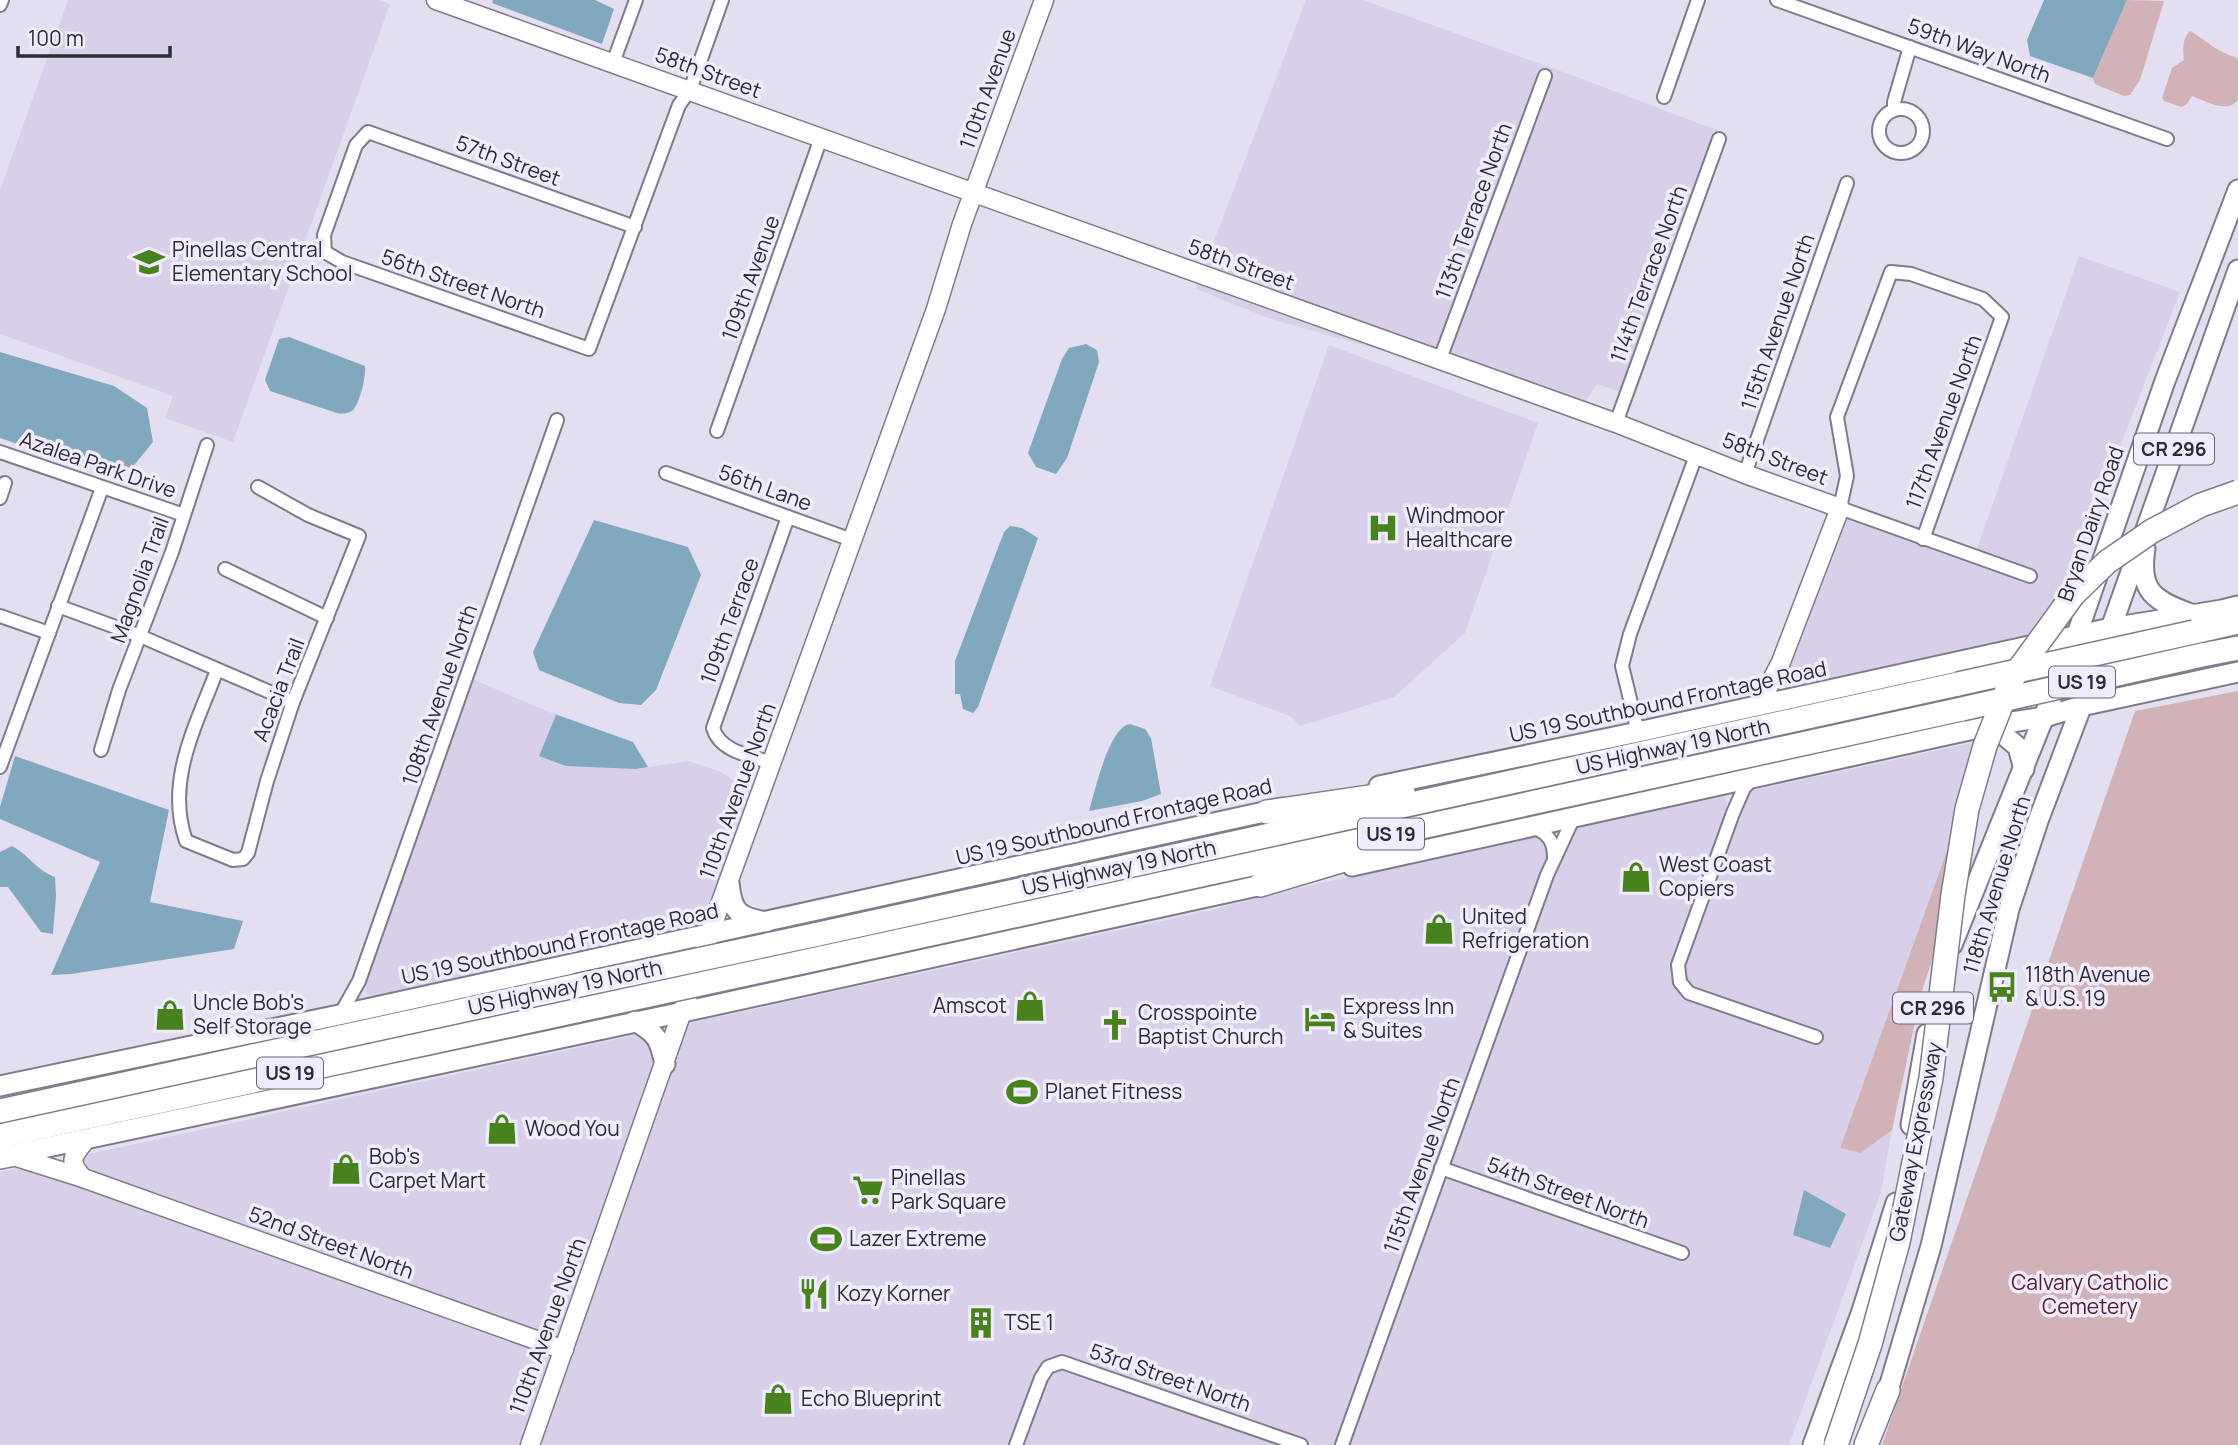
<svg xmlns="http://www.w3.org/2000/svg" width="2238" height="1445" font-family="Manrope,sans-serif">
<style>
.built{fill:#d8d0e9}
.green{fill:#d1b2b7}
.water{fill:#82a8be}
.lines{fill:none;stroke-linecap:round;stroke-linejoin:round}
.street-casing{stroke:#807b8b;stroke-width:16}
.secondary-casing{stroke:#807b8b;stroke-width:21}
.primary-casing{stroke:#807b8b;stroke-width:23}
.highway-casing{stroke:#807b8b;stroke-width:26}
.street{stroke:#fff;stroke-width:12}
.secondary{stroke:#fff;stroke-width:18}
.primary{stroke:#fff;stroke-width:19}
.highway{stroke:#fff;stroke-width:23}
.highway-bridge-casing{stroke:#807b8b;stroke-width:26;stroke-linecap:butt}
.highway-bridge{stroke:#fff;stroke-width:23}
.labels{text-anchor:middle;stroke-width:7;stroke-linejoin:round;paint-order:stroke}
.shield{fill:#f0ebfd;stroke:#686570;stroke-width:2}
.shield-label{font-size:19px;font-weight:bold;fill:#2e2c33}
.street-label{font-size:21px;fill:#2e2c33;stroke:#f0ebfd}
.poi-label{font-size:21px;fill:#2e2c33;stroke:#f0ebfd;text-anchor:start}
.park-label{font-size:21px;fill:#541d2c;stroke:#f0ebfd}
</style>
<rect width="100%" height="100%" fill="#e3def0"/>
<g class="built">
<path d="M68 0H380L390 4 233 442 165 418 173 396 0 334V190Z"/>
<path d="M1306 0H1363L1574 76 1727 134 1725 139 1726 136 1715 133 1621 392 1597 384 1583 405 1447 356 1552 74 1541 69 1436 352 1203 270Z"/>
<path d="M2079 256 2180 292 2063 593 2035 640 1795 689 1785 676 1787 664 1843 515 2034 582 2037 572 1976 552Z"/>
<path d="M1199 280 1464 374 1268 318 1196 289Z"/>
<path d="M1329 345 1538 423 1465 633 1394 697 1300 726 1290 716 1210 686Z"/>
<path d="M472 679 556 715 540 756 636 769 689 761 721 772 754 794 705 931 380 1001 367 993 365 982Z"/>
<path d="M1976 742V770L1840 1147 1861 1153 1892 1130 1881 1192 1789 1445H1348L1445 1175 1686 1260 1689 1250 1448 1165 1548 890 1575 829 1724 796 1727 802V812L1673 960 1671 961 1674 982 1687 998 1820 1044 1823 1034 1692 988 1685 980 1683 966 1737 819 1750 791Z"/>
<path d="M1539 836 1547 844V859L1534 894 1531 893 1486 1026 1336 1445H1317L1063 1356 1035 1376 1010 1445H536L685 1024 1212 910 1275 893Z"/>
<path d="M645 1033 659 1064 560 1343 86 1173 80 1156Z"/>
<path d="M28 1166 556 1353 524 1445H0V1172Z"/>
<path d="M1062 1367 1285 1445H1022L1046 1381 1052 1372Z"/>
</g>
<g class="green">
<path d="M2127 0 2164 1 2140 80 2130 95 2124 96 2095 84 2093 78Z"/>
<path d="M2190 31C2207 41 2218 53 2238 58V100C2227 114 2206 101 2192 96L2187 104 2182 107 2164 101 2162 98 2172 68 2184 60C2183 49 2182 39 2190 31Z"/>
<path d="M2238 691V1445H1882L2135 711Z"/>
<path d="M1976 770 1957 883 1921 994 1892 1130 1861 1153 1840 1148Z"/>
</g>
<g class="water">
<path d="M493 0H595L614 9 602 44 492 3Z"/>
<path d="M2044 0H2127L2093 78 2030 56 2027 40Z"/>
<path d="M289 337 365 366C366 377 360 402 353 410 348 414 343 414 337 413L270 391 265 380 279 339Z"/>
<path d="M1086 344 1097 350 1099 362 1067 458 1056 474 1036 467 1028 453 1062 359 1069 348Z"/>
<path d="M0 352 114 386 147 408 153 442 127 474 77 465 0 438Z"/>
<path d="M594 520 688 547 701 575 656 690 641 705 619 703 539 670 533 652Z"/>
<path d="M1010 526 1022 528 1038 538 978 707 973 713 963 709 960 694H955V661L1004 532Z"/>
<path d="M552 713 633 742 648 767 636 769 566 766 539 756 556 715Z"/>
<path d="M1130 724 1145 729 1151 738 1161 794 1142 801 1089 811C1095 791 1109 727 1130 724Z"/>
<path d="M15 756 169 810 150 902 243 921 234 949 71 974 51 975 100 862 0 819V807Z"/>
<path d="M12 846C29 855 36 870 55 877L56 896 53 934 41 932 8 887H0V852Z"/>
<path d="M1804 1190 1846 1214 1830 1248 1793 1235Z"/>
</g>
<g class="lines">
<defs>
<g id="street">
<path d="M1777 0 2167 139"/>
<path d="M0 5 2 0"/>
<path d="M613 63 636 0"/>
<path d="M1664 97 1698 0"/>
<circle cx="1901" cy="131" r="22"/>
<path d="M1894 109V102L1910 47"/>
<path d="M635 227 368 132 356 145 324 235 325 252 342 262 589 349 679 105 690 90 722 0"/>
<path d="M1440 359 1545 76"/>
<path d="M1616 423 1719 139"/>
<path d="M717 431 821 138"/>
<path d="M0 452 184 515"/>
<path d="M666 473 852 540"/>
<path d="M1745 474 1847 183"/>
<path d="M0 498 5 483"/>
<path d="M1923 539 2002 317 1983 299 1911 274 1891 272 1837 417 1847 476 1840 508 2030 576"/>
<path d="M225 569 327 618"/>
<path d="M58 606 140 636 293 702"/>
<path d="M0 616 49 633"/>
<path d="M217 670C196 726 165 781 186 841L233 860 243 859 248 853 267 781 293 702 359 536 308 515 258 487"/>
<path d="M1638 732 1622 666 1630 634 1697 453"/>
<path d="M101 750 119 690 172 552 207 445"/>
<path d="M772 763C751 756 720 752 713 728L788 517"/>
<path d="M0 767 102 488"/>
<path d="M1752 779 1744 788 1733 813 1678 965 1680 982 1689 993 1816 1037"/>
<path d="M1534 827C1549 835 1554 841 1554 858"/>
<path d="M340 1015 359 981 557 420"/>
<path d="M1441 1168 1682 1253"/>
<path d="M1016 1445 1041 1378 1048 1367 1062 1362 1301 1445"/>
<path d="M1342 1445 1547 875 1573 819"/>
</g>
<g id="secondary">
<path d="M436 0 1616 423 1745 474 1840 508 1781 662 1759 705"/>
<path d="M10 1155 83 1178 564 1350"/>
<path d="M83 1178C68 1161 72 1157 85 1141"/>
<path d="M530 1445 709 935 936 309 962 224 1044 0"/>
</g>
<g id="primary">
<path d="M2145 549C2138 592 2155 601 2191 614"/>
<path d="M1992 725 2018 747 2024 769"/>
<path d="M1379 786 1638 732 2111 628 2222 610 2238 606"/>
<path d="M1352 866 1992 725 2045 717 2081 706 2238 672"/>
<path d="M729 883C732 912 738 917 766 922"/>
<path d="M1952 945 2076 637 2165 381 2238 190"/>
<path d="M635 1021C658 1035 659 1038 665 1064"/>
<path d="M0 1086 339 1015 1282 808"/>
<path d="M1911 1125 1927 1034"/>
<path d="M10 1155 683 1012 1275 882"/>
<path d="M1884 1404 1931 1246 2009 909 2038 821 2111 628 2238 270"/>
<path d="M1813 1445 1862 1311 1896 1203"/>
</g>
<g id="highway">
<path d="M2194 632 2238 622"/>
<path d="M2202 655 2238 648"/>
<path d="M1267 812 1403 792"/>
<path d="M1260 885 1371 852"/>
<path d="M814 935 1958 684"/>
<path d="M821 958 1962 709"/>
<path d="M0 1111 575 986"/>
<path d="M0 1136 580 1010"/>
<path d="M0 1157 10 1155"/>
<path d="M1866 1445 1888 1390"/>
</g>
</defs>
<use href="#street" class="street-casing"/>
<use href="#secondary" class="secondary-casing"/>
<use href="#primary" class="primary-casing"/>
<use href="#highway" class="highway-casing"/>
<use href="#street" class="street"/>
<use href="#secondary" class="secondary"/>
<use href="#primary" class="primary"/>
<use href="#highway" class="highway"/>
<defs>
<g id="highway-bridge">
<path d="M1958 684 2194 632"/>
<path d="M1962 709 2202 655"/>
<path d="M575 986 814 935"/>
<path d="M580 1010 821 958"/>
<path d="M1836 1445 1870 1344 1898 1242 1931 1078 1953 895 1967 809 1985 746 2011 680 2073 595 2107 562 2152 531 2201 505 2238 492"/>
</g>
</defs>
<use href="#highway-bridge" class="highway-bridge-casing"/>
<use href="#highway-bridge" class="highway-bridge"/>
</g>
<defs>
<symbol id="school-bare" viewBox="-9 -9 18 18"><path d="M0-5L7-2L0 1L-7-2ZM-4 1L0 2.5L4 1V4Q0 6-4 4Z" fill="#48821d" stroke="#f0ebfd" stroke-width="2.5" paint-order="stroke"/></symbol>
<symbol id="hospital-bare" viewBox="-9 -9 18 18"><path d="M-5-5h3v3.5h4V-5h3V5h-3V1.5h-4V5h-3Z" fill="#48821d" stroke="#f0ebfd" stroke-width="2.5" paint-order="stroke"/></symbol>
<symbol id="shop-bare" viewBox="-9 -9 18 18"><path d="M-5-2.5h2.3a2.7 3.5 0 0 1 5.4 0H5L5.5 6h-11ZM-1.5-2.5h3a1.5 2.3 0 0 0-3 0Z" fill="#48821d" stroke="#f0ebfd" stroke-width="2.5" paint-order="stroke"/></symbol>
<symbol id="bus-bare" viewBox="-9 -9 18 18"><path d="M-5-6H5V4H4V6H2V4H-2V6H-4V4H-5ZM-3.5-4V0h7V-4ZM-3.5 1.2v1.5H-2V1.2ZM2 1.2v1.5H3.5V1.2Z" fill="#48821d" stroke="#f0ebfd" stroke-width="2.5" paint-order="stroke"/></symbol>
<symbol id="hotel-bare" viewBox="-9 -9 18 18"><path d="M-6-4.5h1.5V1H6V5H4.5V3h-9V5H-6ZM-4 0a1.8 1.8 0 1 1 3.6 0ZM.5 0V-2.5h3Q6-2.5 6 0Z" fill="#48821d" stroke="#f0ebfd" stroke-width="2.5" paint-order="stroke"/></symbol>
<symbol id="church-bare" viewBox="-9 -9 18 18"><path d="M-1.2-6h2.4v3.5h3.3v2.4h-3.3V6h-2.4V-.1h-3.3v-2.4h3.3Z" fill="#48821d" stroke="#f0ebfd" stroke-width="2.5" paint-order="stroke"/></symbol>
<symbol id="stadium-bare" viewBox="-9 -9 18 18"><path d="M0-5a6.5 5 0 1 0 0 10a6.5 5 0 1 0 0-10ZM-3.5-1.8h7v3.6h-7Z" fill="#48821d" stroke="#f0ebfd" stroke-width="2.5" paint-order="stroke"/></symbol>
<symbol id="supermarket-bare" viewBox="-9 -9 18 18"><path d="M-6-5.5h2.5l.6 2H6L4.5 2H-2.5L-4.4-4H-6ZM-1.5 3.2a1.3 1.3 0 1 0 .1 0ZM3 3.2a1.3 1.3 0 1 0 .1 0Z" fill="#48821d" stroke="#f0ebfd" stroke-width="2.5" paint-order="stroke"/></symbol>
<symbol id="restaurant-bare" viewBox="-9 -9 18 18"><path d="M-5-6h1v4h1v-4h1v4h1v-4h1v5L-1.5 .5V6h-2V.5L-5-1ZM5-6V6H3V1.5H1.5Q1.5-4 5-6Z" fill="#48821d" stroke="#f0ebfd" stroke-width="2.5" paint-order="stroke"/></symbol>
<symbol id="building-bare" viewBox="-9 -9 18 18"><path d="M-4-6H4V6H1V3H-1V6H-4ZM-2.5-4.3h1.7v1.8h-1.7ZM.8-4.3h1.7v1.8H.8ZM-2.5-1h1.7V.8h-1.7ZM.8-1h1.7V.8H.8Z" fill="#48821d" stroke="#f0ebfd" stroke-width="2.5" paint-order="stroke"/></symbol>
</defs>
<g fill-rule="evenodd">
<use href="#school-bare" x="127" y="240" width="44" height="44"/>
<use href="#hospital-bare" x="1361" y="506" width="44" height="44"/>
<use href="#shop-bare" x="1614" y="855" width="44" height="44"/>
<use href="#shop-bare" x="1417" y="907" width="44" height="44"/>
<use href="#bus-bare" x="1980" y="965" width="44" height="44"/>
<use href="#shop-bare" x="1008" y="984" width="44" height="44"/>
<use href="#shop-bare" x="148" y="993" width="44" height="44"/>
<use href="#hotel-bare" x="1298" y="997" width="44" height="44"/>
<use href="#church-bare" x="1093" y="1003" width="44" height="44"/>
<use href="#stadium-bare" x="1000" y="1070" width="44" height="44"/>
<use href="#shop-bare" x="480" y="1107" width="44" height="44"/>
<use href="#shop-bare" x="324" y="1147" width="44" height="44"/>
<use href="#supermarket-bare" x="846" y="1168" width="44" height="44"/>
<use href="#stadium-bare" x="804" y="1217" width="44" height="44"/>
<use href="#restaurant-bare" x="792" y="1272" width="44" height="44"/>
<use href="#building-bare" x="959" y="1301" width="44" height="44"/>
<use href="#shop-bare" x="756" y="1377" width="44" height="44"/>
</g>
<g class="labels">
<g class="shield">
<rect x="2134" y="433.5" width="80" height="31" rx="5"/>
<rect x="2049" y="666.5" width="66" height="31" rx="5"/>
<rect x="1358" y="818.5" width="66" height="31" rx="5"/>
<rect x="1893" y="992.5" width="80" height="31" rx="5"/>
<rect x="257" y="1057.5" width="66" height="31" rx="5"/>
</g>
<g class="shield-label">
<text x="2174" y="456">CR 296</text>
<text x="2082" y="689">US 19</text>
<text x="1391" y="841">US 19</text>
<text x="1933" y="1015">CR 296</text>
<text x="290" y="1080">US 19</text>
</g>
<g class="street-label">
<text transform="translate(1979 51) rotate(20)" y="7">59th Way North</text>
<text transform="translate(708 73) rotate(20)" y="7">58th Street</text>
<text transform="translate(988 89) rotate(-70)" y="7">110th Avenue</text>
<text transform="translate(508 161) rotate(20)" y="7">57th Street</text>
<text transform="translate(1474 211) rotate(-70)" y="7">113th Terrace North</text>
<text transform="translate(1241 265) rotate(20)" y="7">58th Street</text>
<text transform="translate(1649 274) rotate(-70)" y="7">114th Terrace North</text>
<text transform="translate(751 278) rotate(-70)" y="7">109th Avenue</text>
<text transform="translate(463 284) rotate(19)" y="7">56th Street North</text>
<text transform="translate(1778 322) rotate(-71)" y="7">115th Avenue North</text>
<text transform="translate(1944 422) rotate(-70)" y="7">117th Avenue North</text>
<text transform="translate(1775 459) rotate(21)" y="7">58th Street</text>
<text transform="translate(98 465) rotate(19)" y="7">Azalea Park Drive</text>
<text transform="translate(765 488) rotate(20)" y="7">56th Lane</text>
<text transform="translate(2091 524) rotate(-71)" y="7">Bryan Dairy Road</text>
<text transform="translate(140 580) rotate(-70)" y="7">Magnolia Trail</text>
<text transform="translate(730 621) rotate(-70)" y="7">109th Terrace</text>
<text transform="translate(279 690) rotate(-69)" y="7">Acacia Trail</text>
<text transform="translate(440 695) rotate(-71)" y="7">108th Avenue North</text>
<text transform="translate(1668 702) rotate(-12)" y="7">US 19 Southbound Frontage Road</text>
<text transform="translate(1673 747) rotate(-12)" y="7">US Highway 19 North</text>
<text transform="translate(738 791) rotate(-70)" y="7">110th Avenue North</text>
<text transform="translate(1114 822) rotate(-13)" y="7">US 19 Southbound Frontage Road</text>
<text transform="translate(1119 868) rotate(-12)" y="7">US Highway 19 North</text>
<text transform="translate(1997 885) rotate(-73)" y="7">118th Avenue North</text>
<text transform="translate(560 944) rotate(-12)" y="7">US 19 Southbound Frontage Road</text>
<text transform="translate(565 988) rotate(-12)" y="7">US Highway 19 North</text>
<text transform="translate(1916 1142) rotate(-79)" y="7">Gateway Expressway</text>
<text transform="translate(1422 1165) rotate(-70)" y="7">115th Avenue North</text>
<text transform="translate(1568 1193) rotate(20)" y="7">54th Street North</text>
<text transform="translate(331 1243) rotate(20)" y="7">52nd Street North</text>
<text transform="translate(548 1326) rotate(-70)" y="7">110th Avenue North</text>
<text transform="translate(1170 1378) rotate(19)" y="7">53rd Street North</text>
</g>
<g class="poi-label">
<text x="172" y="257">Pinellas Central<tspan x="172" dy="24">Elementary School</tspan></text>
<text x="1406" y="523">Windmoor<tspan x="1406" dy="24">Healthcare</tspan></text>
<text x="1659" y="872">West Coast<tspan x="1659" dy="24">Copiers</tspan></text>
<text x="1462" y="924">United<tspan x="1462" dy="24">Refrigeration</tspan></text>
<text x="2025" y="982">118th Avenue<tspan x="2025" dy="24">&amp; U.S. 19</tspan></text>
<text x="193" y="1010">Uncle Bob's<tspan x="193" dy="24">Self Storage</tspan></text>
<text x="1007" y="1013" text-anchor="end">Amscot</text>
<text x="1343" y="1014">Express Inn<tspan x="1343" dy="24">&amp; Suites</tspan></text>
<text x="1138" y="1020">Crosspointe<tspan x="1138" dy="24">Baptist Church</tspan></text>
<text x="1045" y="1099">Planet Fitness</text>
<text x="525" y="1136">Wood You</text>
<text x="369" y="1164">Bob's<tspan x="369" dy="24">Carpet Mart</tspan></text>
<text x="891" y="1185">Pinellas<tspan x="891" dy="24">Park Square</tspan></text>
<text x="849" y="1246">Lazer Extreme</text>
<text x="837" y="1301">Kozy Korner</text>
<text x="1004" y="1330">TSE 1</text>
<text x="801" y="1406">Echo Blueprint</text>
</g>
<g class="park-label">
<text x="2090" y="1290">Calvary Catholic<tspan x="2090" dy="24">Cemetery</tspan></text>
</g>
</g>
<path d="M18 46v10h152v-10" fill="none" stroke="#2e2c33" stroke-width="3.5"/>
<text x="28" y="46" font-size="21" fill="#2e2c33" stroke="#f0ebfd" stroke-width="5" paint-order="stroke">100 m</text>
</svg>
